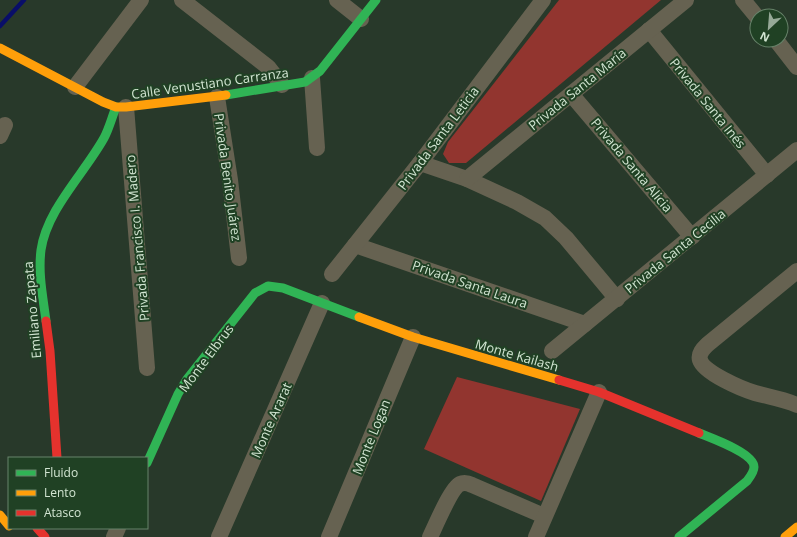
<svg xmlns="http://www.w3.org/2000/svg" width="797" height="537" font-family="'Open Sans',sans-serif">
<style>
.green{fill:#92352f}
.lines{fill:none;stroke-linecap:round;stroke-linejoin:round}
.stream{stroke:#090e69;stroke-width:4.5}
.street{stroke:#666251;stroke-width:16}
.fast{stroke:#30b455;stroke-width:9}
.slow{stroke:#ff9f0a;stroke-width:9}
.jam{stroke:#e5322d;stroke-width:9}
.labels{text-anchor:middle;stroke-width:4;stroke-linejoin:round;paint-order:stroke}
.street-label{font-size:13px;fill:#d2e5d2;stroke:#204124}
</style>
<rect width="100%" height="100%" fill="#28392a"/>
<g class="green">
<path d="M559 0H661L466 163H449L443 154 448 142Z"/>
<path d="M457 377 580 409 541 501 424 449Z"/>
</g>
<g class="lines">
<path class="stream" d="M0 26 24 0"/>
<g class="street">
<path d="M182 0 268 67 282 85"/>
<path d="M337 0 361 19"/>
<path d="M743 0 757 17"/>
<path d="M649 30 767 175"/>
<path d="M776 40 797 67"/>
<path d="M312 78 317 148"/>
<path d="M75 87 141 0"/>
<path d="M571 94 692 237"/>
<path d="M217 97 230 180 239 258"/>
<path d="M126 107 147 368"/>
<path d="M0 136 5 125"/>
<path d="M420 163 467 179 517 202 545 218 566 238 617 299"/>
<path d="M467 179 686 0"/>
<path d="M355 245 585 324"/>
<path d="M797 271 708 344C704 348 698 353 700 360 704 373 742 389 755 393 769 397 783 399 797 405"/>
<path d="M332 274 420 163 543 0"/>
<path d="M552 351 797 150"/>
<path d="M114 537 118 528"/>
<path d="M219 537 322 303"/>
<path d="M329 537 413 337"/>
<path d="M430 537C435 527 451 488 460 484 464 482 468 483 472 485L544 516"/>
<path d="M536 537 599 392"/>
</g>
<g class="fast">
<path d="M226 95 305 82 320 71 376 0"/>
<path d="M46 321C43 297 38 274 41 250 47 209 84 174 104 138 109 129 112 117 116 107"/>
<path d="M147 463 178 394 187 379 255 293 268 286 283 288 359 317"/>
<path d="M679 537 747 481C750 477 754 472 754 467 754 453 711 438 699 433"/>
</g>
<g class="slow">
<path d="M0 48 103 102 116 107H126L226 95"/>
<path d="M359 317 413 337 559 380"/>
<path d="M0 515 9 526"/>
<path d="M785 537 797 527"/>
</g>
<g class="jam">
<path d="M46 321 50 351 57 458"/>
<path d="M559 380 599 392 699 433"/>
<path d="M37 528 45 537"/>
</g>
</g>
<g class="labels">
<g class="street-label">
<text transform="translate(210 83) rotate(-8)" y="5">Calle Venustiano Carranza</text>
<text transform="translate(577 89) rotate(-39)" y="5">Privada Santa María</text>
<text transform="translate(708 103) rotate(51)" y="5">Privada Santa Inés</text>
<text transform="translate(438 138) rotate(-53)" y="5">Privada Santa Leticia</text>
<text transform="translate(632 165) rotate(50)" y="5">Privada Santa Alicia</text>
<text transform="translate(228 177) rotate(82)" y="5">Privada Benito Juárez</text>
<text transform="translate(137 238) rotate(-95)" y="5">Privada Francisco I. Madero</text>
<text transform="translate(675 251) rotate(-39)" y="5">Privada Santa Cecilia</text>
<text transform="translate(470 284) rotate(19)" y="5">Privada Santa Laura</text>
<text transform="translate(32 310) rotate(-95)" y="5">Emiliano Zapata</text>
<text transform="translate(517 355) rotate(16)" y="5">Monte Kailash</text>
<text transform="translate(206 358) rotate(-53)" y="5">Monte Elbrus</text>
<text transform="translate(271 420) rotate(-66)" y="5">Monte Ararat</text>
<text transform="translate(371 437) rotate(-68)" y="5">Monte Logan</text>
</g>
</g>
<rect x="8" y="457" width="140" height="72" fill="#204124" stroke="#67836a"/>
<rect x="16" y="470" width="20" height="6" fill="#30b455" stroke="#67836a"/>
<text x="44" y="477" font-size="12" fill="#d2e5d2">Fluido</text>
<rect x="16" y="490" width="20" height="6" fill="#ff9f0a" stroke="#67836a"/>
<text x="44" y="497" font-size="12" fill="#d2e5d2">Lento</text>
<rect x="16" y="510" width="20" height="6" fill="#e5322d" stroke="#67836a"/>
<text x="44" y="517" font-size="12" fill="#d2e5d2">Atasco</text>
<g transform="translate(769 28) rotate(206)"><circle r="19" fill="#204124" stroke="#67836a"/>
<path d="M0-3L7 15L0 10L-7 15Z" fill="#96a997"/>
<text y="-6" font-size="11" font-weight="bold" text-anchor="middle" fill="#d2e5d2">N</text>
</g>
</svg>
